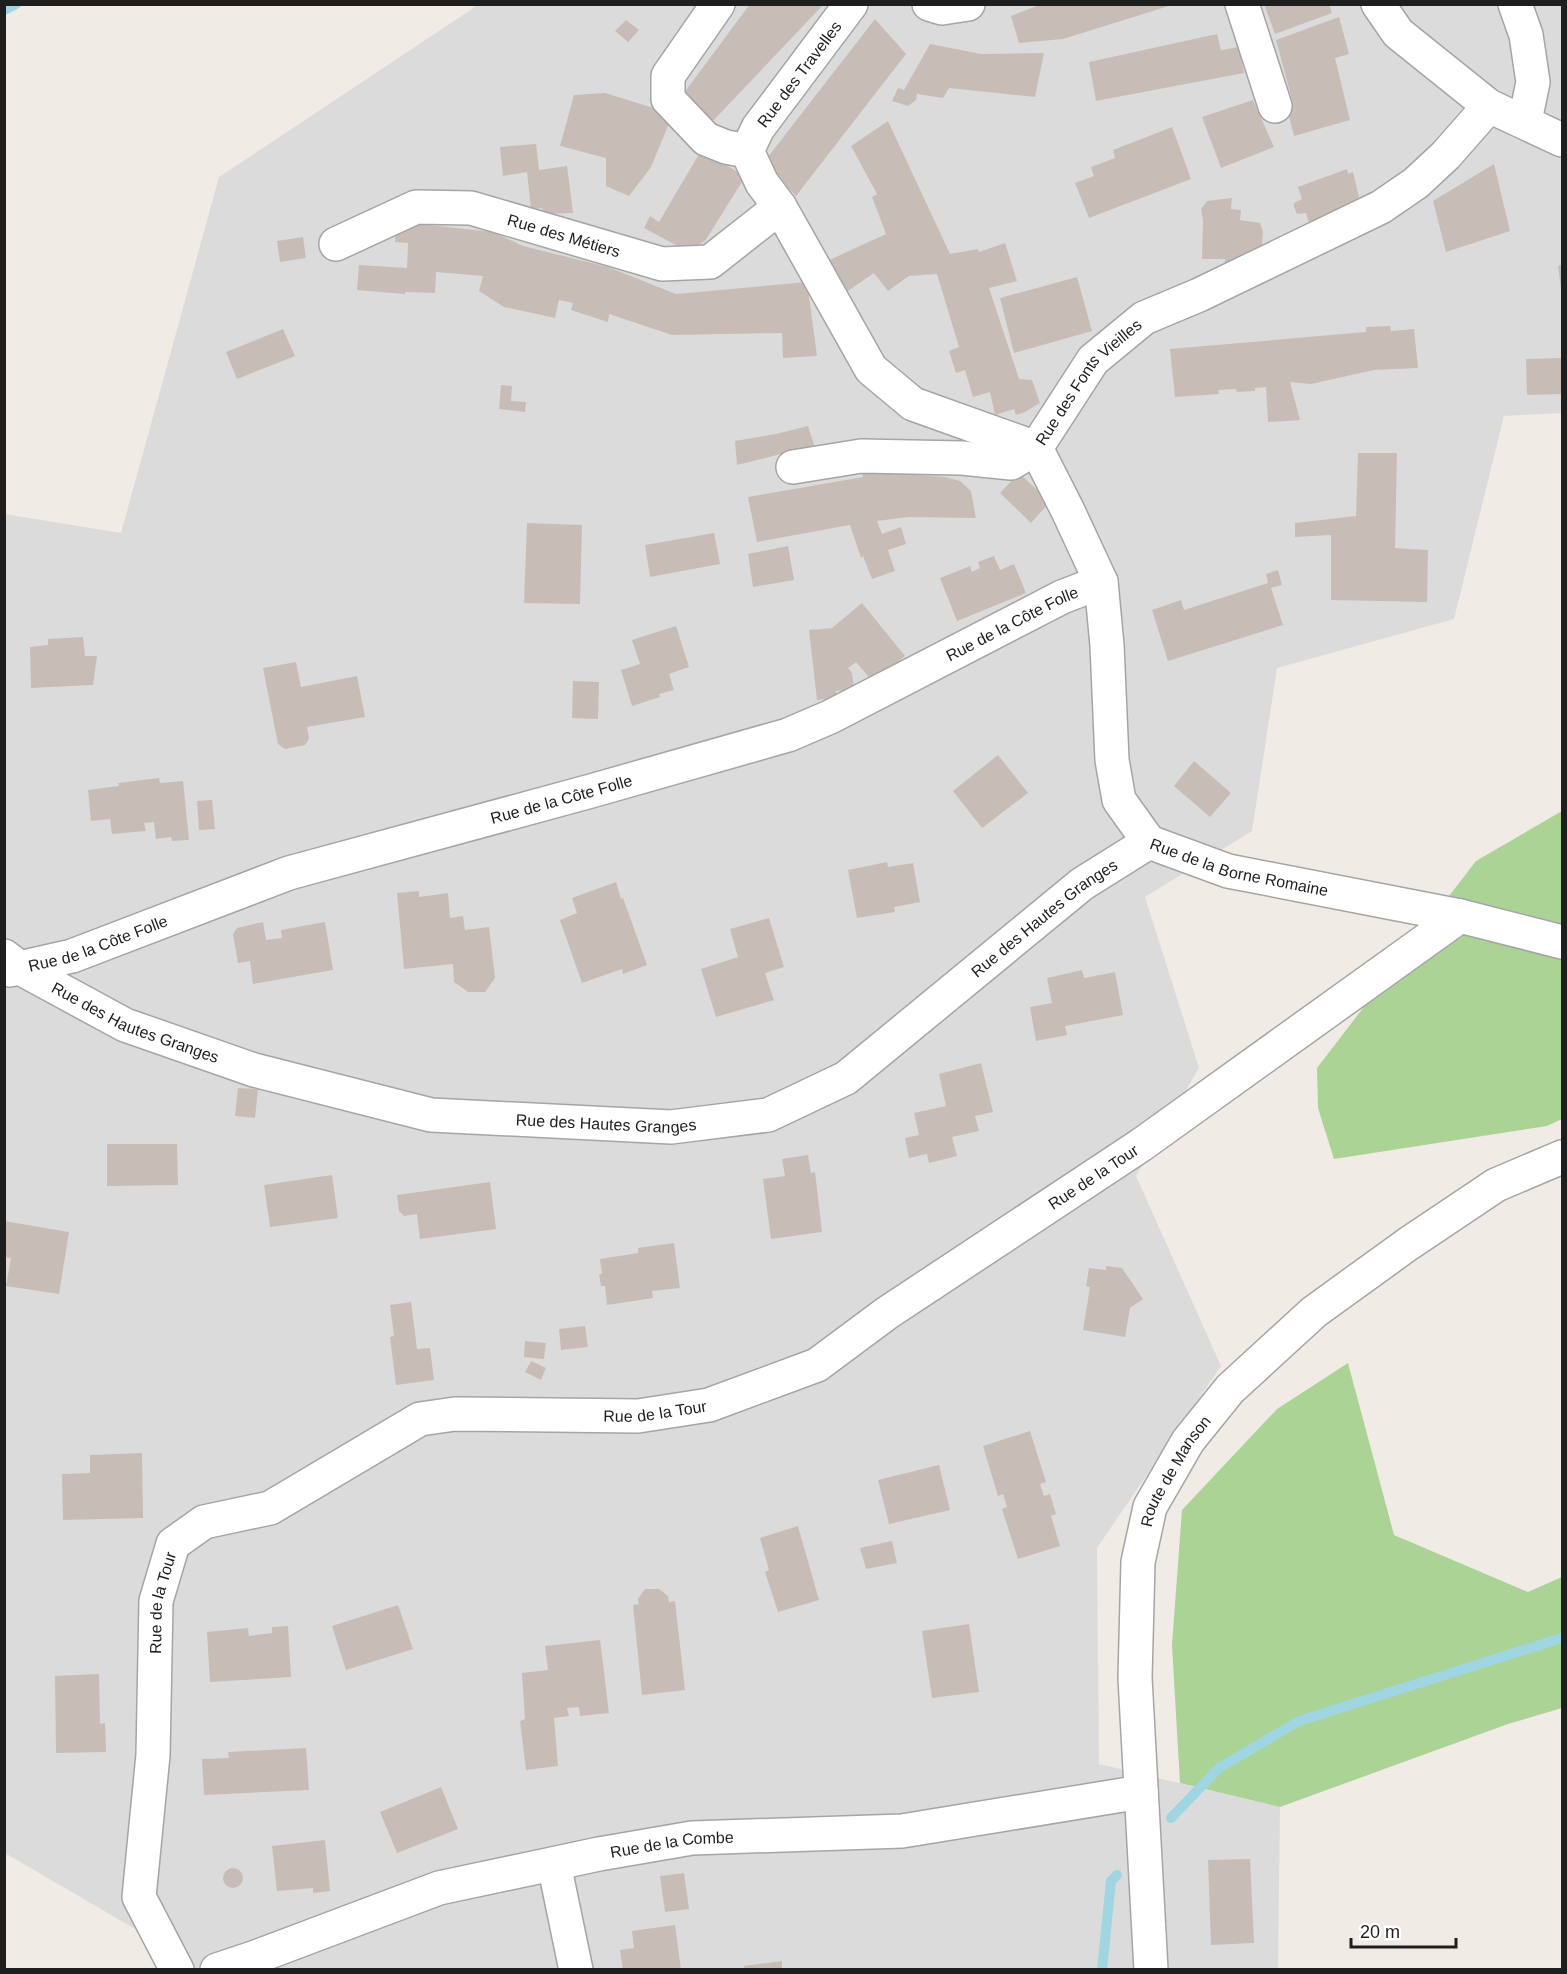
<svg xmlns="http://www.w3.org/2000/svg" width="1567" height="1974" font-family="Arial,sans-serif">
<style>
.residential{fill:#dcdbdb}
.forest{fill:#aad395}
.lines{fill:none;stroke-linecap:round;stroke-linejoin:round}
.stream{stroke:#a0d6e1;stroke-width:10}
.building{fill:#c8bdb6}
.minor-casing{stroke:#a5a5a5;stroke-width:36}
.minor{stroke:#fff;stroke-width:33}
.labels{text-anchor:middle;stroke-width:6;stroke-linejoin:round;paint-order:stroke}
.street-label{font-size:16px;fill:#1e1e1e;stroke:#fff}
</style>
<rect width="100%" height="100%" fill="#f0ebe4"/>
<path class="residential" d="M478 5H1562V413L1504 416 1454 619 1277 668 1252 831 1145 897 1199 1068 1136 1176 1221 1366 1097 1548 1099 1764 1280 1807 1278 1969H179L166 1947 5 1853 4 514 121 533 219 177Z"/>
<g class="forest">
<path d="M1562 811V1119L1547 1126 1334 1159 1318 1108 1317 1068 1476 861Z"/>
<path d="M1348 1363 1394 1535 1528 1592 1562 1577V1708L1508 1724 1280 1807 1180 1783 1172 1645 1182 1510 1277 1409Z"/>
</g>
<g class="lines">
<g class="stream">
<path d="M4 10 16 4"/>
<path d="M1171 1818 1219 1768 1299 1721 1562 1638"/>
<path d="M1102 1970 1111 1881 1117 1875"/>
</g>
</g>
<g class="building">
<path d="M750 4H824L710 124 681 97Z"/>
<path d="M1042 4H1172V5L1063 39 1019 43 1011 16Z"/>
<path d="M1264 4H1329L1332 13 1275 34Z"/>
<path d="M1339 17 1349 54 1335 58 1350 120 1294 136 1286 105 1293 103 1276 40Z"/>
<path d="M875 19 906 54 796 196 764 162Z"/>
<path d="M626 20 639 30 628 42 615 31Z"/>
<path d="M1217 34 1221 50 1239 47 1244 73 1096 101 1089 62Z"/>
<path d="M930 44 981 54 1044 53 1035 97 949 88 943 98 917 94 916 100 908 106 892 101 898 88 904 90Z"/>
<path d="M605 93 673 114 651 167 629 196 606 186V158L560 146 574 95Z"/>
<path d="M1253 100 1274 147 1221 168 1202 117Z"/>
<path d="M888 121 950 254 978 249 979 252 1005 243 1017 281 989 288 1019 379 1032 380 1040 403 1025 412 1016 415 1014 409 995 415 990 392 973 397 965 370 956 373 949 351 959 347 937 274 909 276 888 291 874 273 842 295 825 262 886 234 872 197 877 194 851 146Z"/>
<path d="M1172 127 1191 179 1089 218 1075 183 1094 176 1091 167 1115 158 1113 150Z"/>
<path d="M536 144 539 170 567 166 573 213 544 214 542 208 531 209 527 172 503 176 500 147Z"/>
<path d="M702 149 745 177 705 241 687 251 644 228 650 216 659 222Z"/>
<path d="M1494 164 1510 231 1446 252 1433 201Z"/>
<path d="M1347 169 1348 174 1353 172 1359 197 1355 200 1356 206 1310 226 1306 213 1297 214 1294 207V203L1302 199 1298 187Z"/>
<path d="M1232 198 1231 209 1241 210 1240 220 1260 223 1263 232 1261 252 1225 267V259H1202L1203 220 1201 209 1207 201Z"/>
<path d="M410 223 493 232 523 246 608 267 676 294 807 282 817 356 783 358 782 333 672 335 609 314 608 322 571 310 573 303 559 300 555 318 504 307 479 291 483 276 436 272 435 293 405 292V294L357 290 359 265 407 268 408 243 395 242 396 229 409 230Z"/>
<path d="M303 237 306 258 280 262 277 241Z"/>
<path d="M1562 265V288H1561L1558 266Z"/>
<path d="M1077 277 1092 331 1014 353 1000 298Z"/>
<path d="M1390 326 1391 331 1414 329 1418 368 1374 370 1311 384 1290 382 1300 420 1268 422 1266 387 1255 388V391L1237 392 1236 389 1218 390 1219 394 1175 397 1170 349 1366 332V327Z"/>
<path d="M283 329 295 356 237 379 226 352Z"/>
<path d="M1562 358V394L1527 395 1526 359Z"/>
<path d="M501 385 512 386 511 401 526 402 525 412 499 409Z"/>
<path d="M808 426 816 451 785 459V453L737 465 735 441 776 434Z"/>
<path d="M1358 453H1397L1395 548 1428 550 1427 602 1331 600V535L1295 537V523L1356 516Z"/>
<path d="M862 471 945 477 960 481 971 491 976 518 908 517 877 521 882 534 901 527 906 544 888 550 895 571 872 579 863 556 861 558 850 525 757 542 748 497 863 477Z"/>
<path d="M1019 473 1050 502 1031 523 1000 493Z"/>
<path d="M527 523 582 525 580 604 524 603Z"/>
<path d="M714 533 720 564 650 577 645 545Z"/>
<path d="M788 546 794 580 753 587 748 554Z"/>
<path d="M994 556 1000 570 1014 564 1026 593 957 621 940 578 970 566 972 572 980 568 978 562Z"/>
<path d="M1278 570 1282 585 1271 588 1283 625 1168 661 1152 610 1181 600 1184 610 1268 583 1266 574Z"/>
<path d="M862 603 905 656 873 682 856 662 848 668 852 673 854 690 836 691 837 698 817 700 809 630 832 628Z"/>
<path d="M676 626 689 667 669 674 674 690 659 694 660 697 632 706 621 670 640 664 632 640Z"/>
<path d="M83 637 85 656H97L93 685 31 688 30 647 48 645V639Z"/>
<path d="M296 662 301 687 357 676 365 717 307 727 309 739 305 745 285 749 278 744 263 668Z"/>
<path d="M573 681 599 682 598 719 572 718Z"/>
<path d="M998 755 1028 793 982 828 953 791Z"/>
<path d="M1194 761 1231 793 1210 817 1174 786Z"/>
<path d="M159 778 160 783 183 781 189 840 172 841 171 837 156 839 154 822 144 823 146 831 112 834 110 819 91 821 88 790 119 786 118 783Z"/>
<path d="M212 800 215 829 199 830 197 801Z"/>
<path d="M887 862 888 867 913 863 920 902 894 907 895 912 857 918 848 870Z"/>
<path d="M616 882 621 899 623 898 647 965 623 974 622 969 582 983 560 920 577 913 572 898Z"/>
<path d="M419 891V897L448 893 450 918 463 916 465 930 489 927 495 978 485 992H468L454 982 453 964 404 969 397 893Z"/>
<path d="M769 918 784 967 765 973 774 1000 716 1017 701 969 738 957 730 929Z"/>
<path d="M263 922 266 940 282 938 281 930 325 922 333 970 253 984 250 961 238 963 233 934 237 928Z"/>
<path d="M1082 970 1084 978 1115 972 1123 1015 1065 1026 1067 1035 1036 1041 1030 1007 1052 1003 1047 978Z"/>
<path d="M981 1063 993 1112 975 1116 979 1131 952 1137 957 1156 929 1163 927 1154 909 1158 905 1138 919 1135 914 1113 946 1106 939 1074Z"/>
<path d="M238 1088 258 1089 255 1118 235 1116Z"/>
<path d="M107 1144H177L178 1185 107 1186Z"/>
<path d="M808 1155 811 1173 815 1172 822 1232 771 1239 763 1179 785 1176 782 1159Z"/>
<path d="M332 1175 338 1218 270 1227 264 1185Z"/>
<path d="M490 1182 496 1229 420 1239 417 1214 404 1216 399 1211 397 1195Z"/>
<path d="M4 1221 69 1232 59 1294 6 1286 11 1258 4 1257Z"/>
<path d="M674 1243 680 1288 652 1291 653 1298 607 1305 605 1286H601L599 1274H602L600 1259 638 1253V1248Z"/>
<path d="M1106 1266 1122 1268 1143 1299 1130 1308 1125 1337 1083 1330 1090 1287 1086 1286 1089 1268 1106 1270Z"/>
<path d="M411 1302 417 1349 430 1348 434 1380 396 1385 390 1337 394 1336 390 1305Z"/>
<path d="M585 1326 588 1347 561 1350 559 1329Z"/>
<path d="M525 1341 546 1343 544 1359 524 1357Z"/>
<path d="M531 1361 546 1368 541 1380 525 1372Z"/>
<path d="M1030 1431 1046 1482 1040 1484 1044 1496 1050 1494 1056 1514 1051 1516 1060 1546 1018 1559 1002 1509 1007 1507 1003 1494 998 1496 983 1446Z"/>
<path d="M142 1453 143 1518 63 1520 62 1474 90 1473V1455Z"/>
<path d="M939 1465 950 1510 889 1524 878 1480Z"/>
<path d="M798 1526 819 1600 778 1612 765 1572 769 1570 760 1538Z"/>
<path d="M892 1541 897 1563 866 1569 860 1548Z"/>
<path d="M645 1589H659L668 1596 669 1602 675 1601 685 1690 642 1695 633 1605 639 1604 638 1599Z"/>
<path d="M398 1605 413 1649 346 1670 332 1626Z"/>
<path d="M969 1624 979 1692 932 1698 922 1631Z"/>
<path d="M288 1626 291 1677 210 1682 207 1632 248 1628 249 1636 272 1633V1627Z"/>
<path d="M600 1640 609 1713 580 1716 579 1707 567 1708 569 1716 554 1718 558 1766 526 1770 520 1721 525 1719 522 1673 548 1670 545 1646Z"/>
<path d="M99 1674 100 1724 105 1723 106 1752 56 1753 55 1676Z"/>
<path d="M306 1748 309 1790 204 1795 202 1759 229 1758 228 1752Z"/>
<path d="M441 1787 458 1829 397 1853 380 1812Z"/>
<path d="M325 1840 330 1891 313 1893V1888L277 1891 272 1846Z"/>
<path d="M1250 1859 1254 1943 1211 1945 1208 1860Z"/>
<circle cx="233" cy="1878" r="10"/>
<path d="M684 1873 689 1909 665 1912 660 1876Z"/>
<path d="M675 1925 681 1970H623L620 1950 634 1948 632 1931Z"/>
<path d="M782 1961V1970H745L744 1966Z"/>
</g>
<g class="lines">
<defs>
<g id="minor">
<path d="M718 4 668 76V99L706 139 726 147 747 151"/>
<path id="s1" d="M851 4 758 128 747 151 762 183 780 207 871 369 913 404 1036 448 1093 360 1144 318 1199 295 1381 207 1416 183 1446 155 1489 106"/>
<path d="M929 4 942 8 968 4"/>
<path d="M1242 4 1275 106"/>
<path d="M1378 4 1398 33 1489 106 1562 140"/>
<path d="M1515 4 1526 35 1533 82 1525 121"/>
<path id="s2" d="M336 244 416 207 471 208 662 264 710 262 780 207"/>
<path id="s3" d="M793 467 861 456 962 458 1011 463 1036 448 1068 511 1101 582 1107 645 1112 760 1119 800 1149 842 1228 871 1460 916 1562 942"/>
<path id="s4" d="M4 956 20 968 125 1025 254 1070 431 1115 671 1127 768 1115 846 1078 1082 884 1149 842"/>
<path id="s5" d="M10 970 72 956 289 873 591 791 788 735 830 717 1062 597 1101 582"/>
<path d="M554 1864 576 1970"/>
<path id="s6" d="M177 1970 139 1897 153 1755 156 1601 173 1544 204 1522 270 1508 420 1419 455 1414 638 1416 709 1405 817 1365 887 1313 1141 1145 1460 916"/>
<path id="s7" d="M217 1970 256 1957 439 1888 599 1854 692 1838 902 1831 1141 1792"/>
<path id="s8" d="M1151 1970 1135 1678 1138 1562 1150 1507 1188 1441 1230 1389 1314 1312 1408 1244 1496 1185 1562 1157"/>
</g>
</defs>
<use href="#minor" class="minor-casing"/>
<use href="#minor" class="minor"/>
</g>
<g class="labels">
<g class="street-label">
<text transform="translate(799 74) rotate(-53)" y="6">Rue des Travelles</text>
<text dy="6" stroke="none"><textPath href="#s2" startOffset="240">Rue des Métiers</textPath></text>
<text dy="6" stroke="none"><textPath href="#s1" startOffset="702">Rue des Fonts Vieilles</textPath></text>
<text dy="6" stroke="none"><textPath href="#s5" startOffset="1064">Rue de la Côte Folle</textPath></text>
<text dy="6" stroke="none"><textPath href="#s5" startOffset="578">Rue de la Côte Folle</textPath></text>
<text dy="6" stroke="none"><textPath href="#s3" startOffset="762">Rue de la Borne Romaine</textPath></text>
<text dy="6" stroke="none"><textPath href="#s4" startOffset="1138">Rue des Hautes Granges</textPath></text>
<text dy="6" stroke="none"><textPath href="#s5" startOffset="92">Rue de la Côte Folle</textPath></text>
<text dy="6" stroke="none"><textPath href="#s4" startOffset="148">Rue des Hautes Granges</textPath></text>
<text dy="6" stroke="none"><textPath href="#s4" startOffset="634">Rue des Hautes Granges</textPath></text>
<text dy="6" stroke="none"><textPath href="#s6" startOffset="1458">Rue de la Tour</textPath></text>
<text dy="6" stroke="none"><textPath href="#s6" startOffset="954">Rue de la Tour</textPath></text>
<text dy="6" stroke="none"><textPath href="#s8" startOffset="508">Route de Manson</textPath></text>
<text dy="6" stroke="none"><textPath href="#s6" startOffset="378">Rue de la Tour</textPath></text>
<text dy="6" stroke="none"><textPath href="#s7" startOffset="474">Rue de la Combe</textPath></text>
</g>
</g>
<rect width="1567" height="1974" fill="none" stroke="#1e1e1e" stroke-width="12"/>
<path d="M1351 1938v9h105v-9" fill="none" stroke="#1e1e1e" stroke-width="3"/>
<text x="1360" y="1938" font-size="18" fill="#1e1e1e" stroke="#ffffff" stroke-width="4.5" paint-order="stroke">20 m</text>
</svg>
